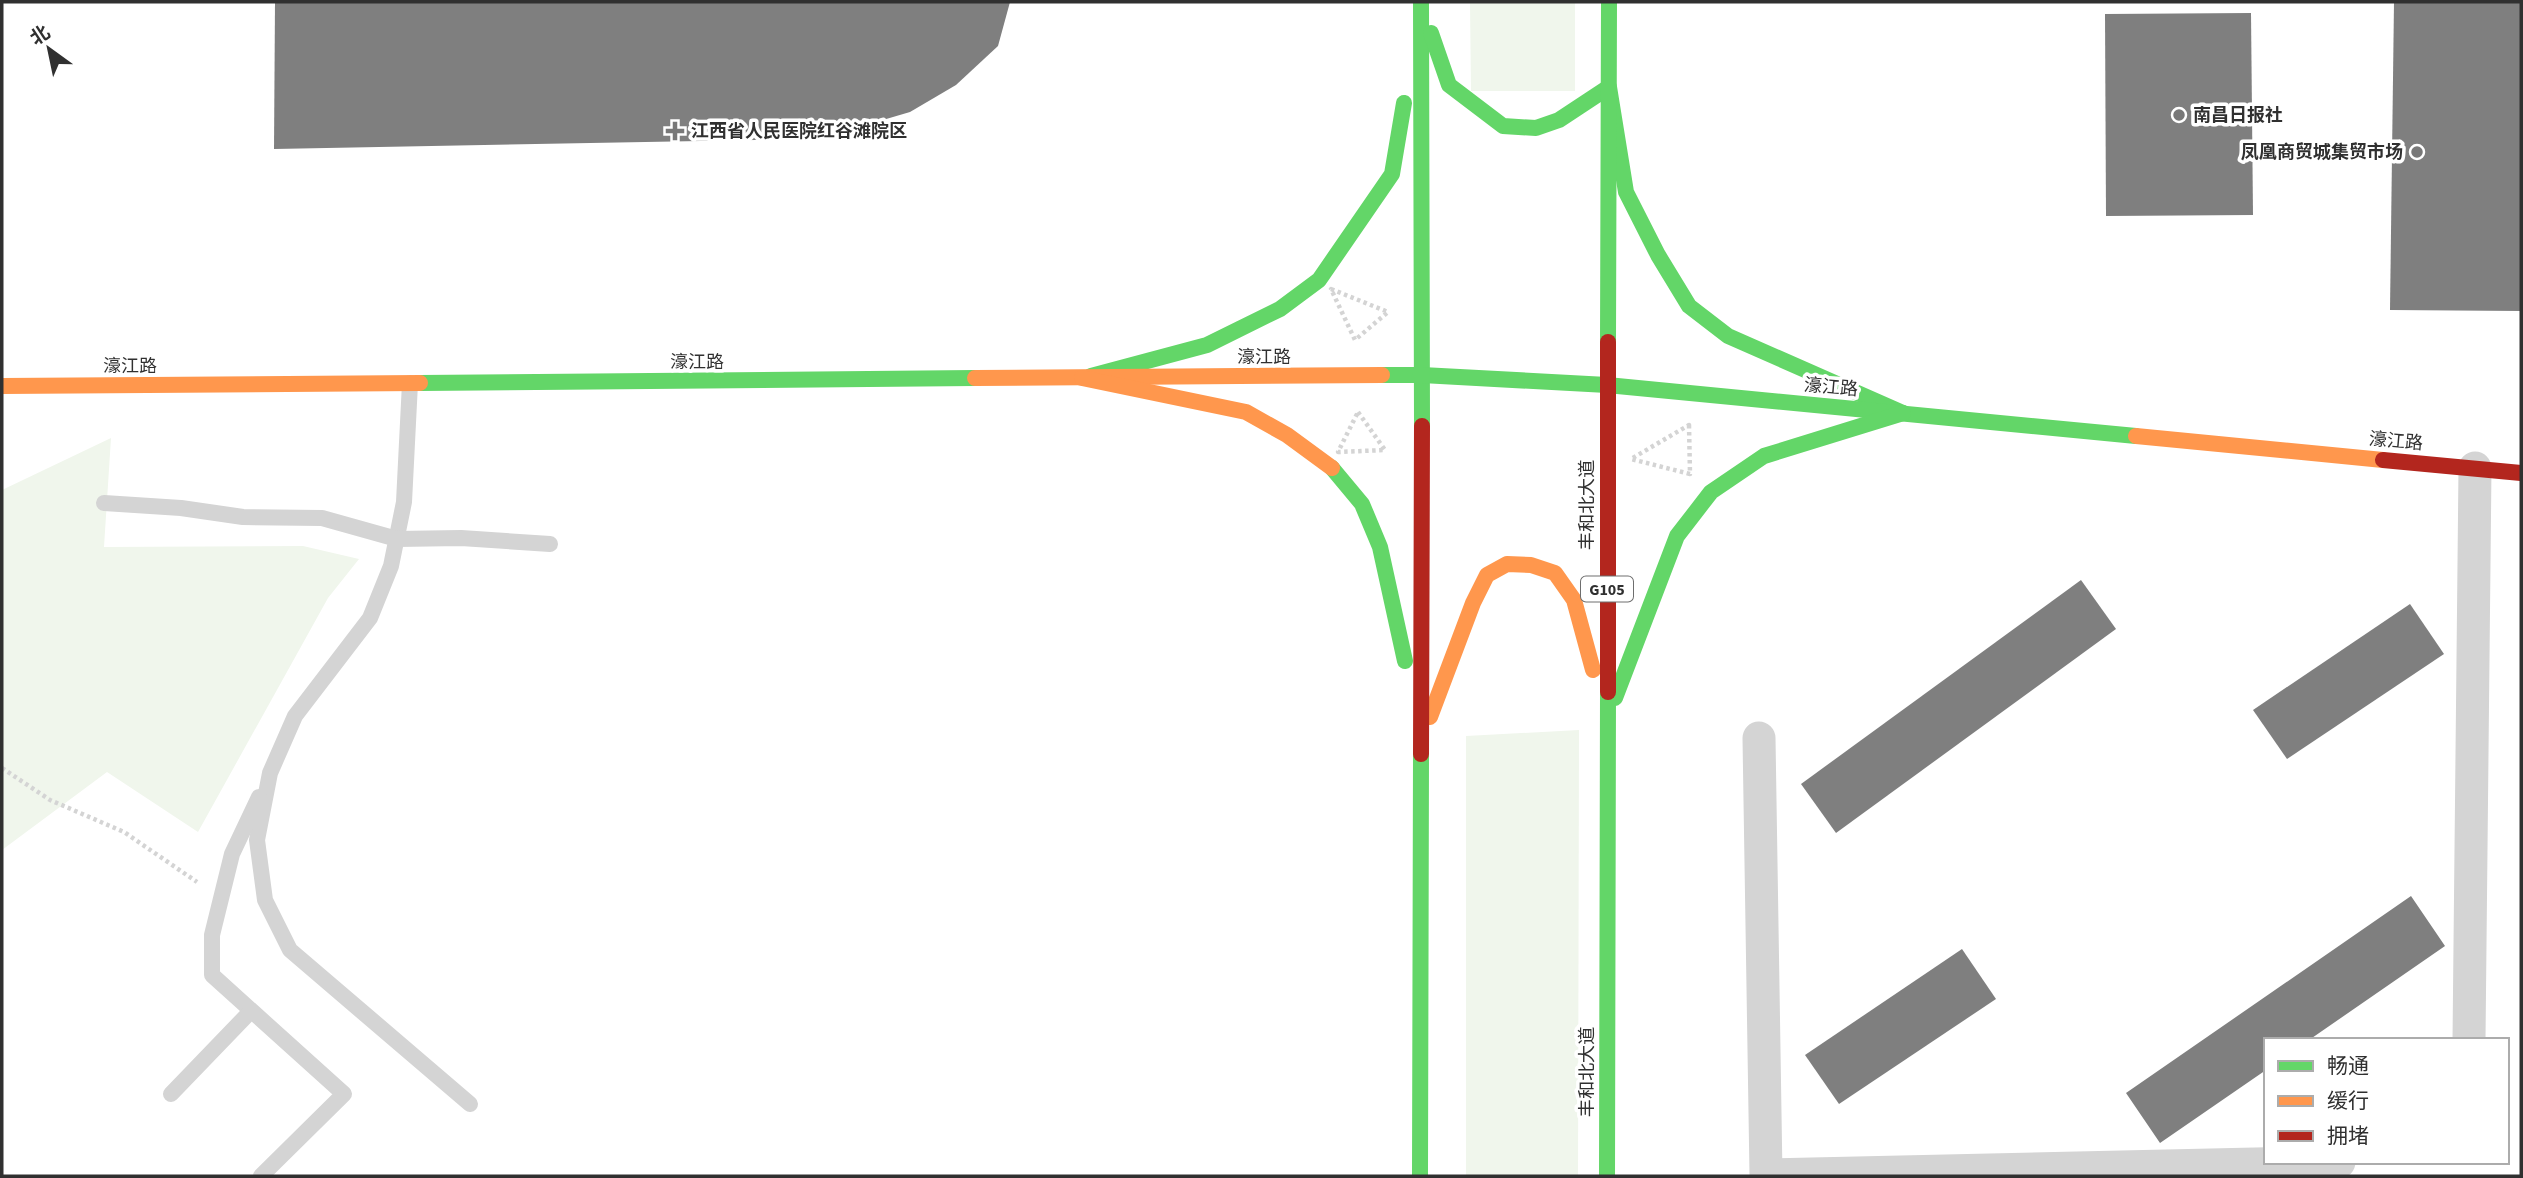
<svg xmlns="http://www.w3.org/2000/svg" width="2523" height="1178" font-family="'Source Sans 3','Noto Sans SC',sans-serif">
<style>
.green{fill:#f0f6ec}
.building{fill:#7f7f7f}
.lines{fill:none;stroke-linecap:round;stroke-linejoin:round}
.path{stroke:#d4d4d4;stroke-width:4.5;stroke-dasharray:3.5 3.5;stroke-linecap:butt}
.lane{stroke:#d4d4d4;stroke-width:16}
.street{stroke:#d4d4d4;stroke-width:33}
.fast{stroke:#63d668;stroke-width:16}
.slow{stroke:#ff974d;stroke-width:16}
.jam{stroke:#b3261e;stroke-width:16}
.poi-dot{fill:#787878;stroke:#fff;stroke-width:2.5}
.labels{text-anchor:middle;stroke-width:7;stroke-linejoin:round;paint-order:stroke}
.shield{fill:#fff;stroke:#6e6e6e;stroke-width:2}
.shield-label{font-size:16px;font-weight:bold;fill:#303030}
.poi-label{font-size:18px;font-weight:bold;fill:#303030;stroke:#fff;text-anchor:start}
.street-label{font-size:18px;fill:#303030;stroke:#fff}
</style>
<rect width="100%" height="100%" fill="#fff"/>
<g class="green">
<path d="M1470 2H1575V91H1471Z"/>
<path d="M111 438 104 547 303 546 359 559 328 598 198 832 107 772 2 850V490Z"/>
<path d="M1579 730 1578 1176H1466V736Z"/>
</g>
<g class="building">
<path d="M275 2H1010L998 46 956 85 910 112 842 132 755 140 274 149Z"/>
<path d="M2394 2H2521V311L2390 310Z"/>
<path d="M2251 13 2253 215 2106 216 2105 14Z"/>
<path d="M2081 580 2116 629 1836 833 1801 784Z"/>
<path d="M2410 604 2444 654 2287 759 2253 710Z"/>
<path d="M2411 896 2445 946 2309 1040H2266V1070L2160 1143 2126 1093Z"/>
<path d="M1962 949 1996 999 1839 1104 1805 1055Z"/>
</g>
<g class="lines">
<g class="path">
<path d="M1331 289 1388 312 1355 340Z"/>
<path d="M1358 412 1385 450 1338 452Z"/>
<path d="M1689 425 1690 474 1631 459Z"/>
<path d="M2 768 50 800 124 832 197 882"/>
</g>
<g class="lane">
<path d="M410 383 404 502 391 566 370 618 295 716 270 773 257 840 265 900 290 950 470 1104"/>
<path d="M104 503 181 508 243 517 322 518 397 539 461 538 550 544"/>
<path d="M259 797 232 854 212 935V975L344 1094 261 1176"/>
<path d="M171 1094 251 1011"/>
</g>
<g class="street">
<path d="M1759 738 1766 1175 2339 1162"/>
<path d="M2469 1040 2475 468"/>
</g>
<g class="fast">
<path d="M1421 2 1422 426"/>
<path d="M1431 33 1449 85 1503 126 1536 128 1559 120 1609 87 1626 192 1658 255 1689 306 1728 336 1903 413"/>
<path d="M1608 342 1609 2"/>
<path d="M1382 375H1422L1607 385 2136 436"/>
<path d="M1091 376 1207 345 1280 309 1319 280 1392 174 1404 103"/>
<path d="M420 383 975 378"/>
<path d="M1332 468 1362 504 1380 547 1405 661"/>
<path d="M1615 698 1677 536 1711 492 1764 456 1903 413"/>
<path d="M1420 1176 1421 754"/>
<path d="M1607 1176 1608 692"/>
</g>
<g class="slow">
<path d="M975 378 1382 375"/>
<path d="M1082 378 1246 412 1287 435 1332 468"/>
<path d="M2 386 420 383"/>
<path d="M2136 436 2383 460"/>
<path d="M1430 717 1473 603 1487 575 1507 564 1531 565 1555 573 1574 600 1593 670"/>
</g>
<g class="jam">
<path d="M2383 460 2521 473"/>
<path d="M1608 692V342"/>
<path d="M1421 754 1422 426"/>
</g>
</g>
<g class="poi-dot">
<circle cx="2179" cy="115" r="7"/>
<path d="M671.5 120.5h7v7h7v7h-7v7h-7v-7h-7v-7h7z"/>
<circle cx="2417" cy="152" r="7"/>
</g>
<g class="labels">
<rect class="shield" x="1581" y="576.5" width="52" height="25" rx="5"/>
<g class="shield-label">
<text x="1607" y="595">G105</text>
</g>
<g class="poi-label">
<text x="2193" y="121">南昌日报社</text>
<text x="691" y="137">江西省人民医院红谷滩院区</text>
<text x="2403" y="158" text-anchor="end">凤凰商贸城集贸市场</text>
</g>
<g class="street-label">
<text x="1264" y="363">濠江路</text>
<text x="697" y="368">濠江路</text>
<text x="130" y="372">濠江路</text>
<text transform="translate(1831 387) rotate(5)" y="6">濠江路</text>
<text transform="translate(2396 441) rotate(5)" y="6">濠江路</text>
<text transform="translate(1587 505) rotate(-90)" y="6">丰和北大道</text>
<text transform="translate(1587 1072) rotate(-90)" y="6">丰和北大道</text>
</g>
</g>
<rect width="2523" height="1178" fill="none" stroke="#303030" stroke-width="7"/>
<rect x="2264" y="1038" width="245" height="126" fill="#ffffff" stroke="#acacac" stroke-width="2"/>
<rect x="2278" y="1061" width="35" height="10" fill="#63d668" stroke="#acacac" stroke-width="2"/>
<text x="2327" y="1073" font-size="21" fill="#303030">畅通</text>
<rect x="2278" y="1096" width="35" height="10" fill="#ff974d" stroke="#acacac" stroke-width="2"/>
<text x="2327" y="1108" font-size="21" fill="#303030">缓行</text>
<rect x="2278" y="1131" width="35" height="10" fill="#b3261e" stroke="#acacac" stroke-width="2"/>
<text x="2327" y="1143" font-size="21" fill="#303030">拥堵</text>
<g transform="translate(49 49) rotate(327)" stroke="#ffffff" stroke-width="5" paint-order="stroke">
<path d="M0-5L12 26L0 18L-12 26Z" fill="#303030"/>
<text y="-10" font-size="19" font-weight="bold" text-anchor="middle" fill="#303030">北</text>
</g>
</svg>
